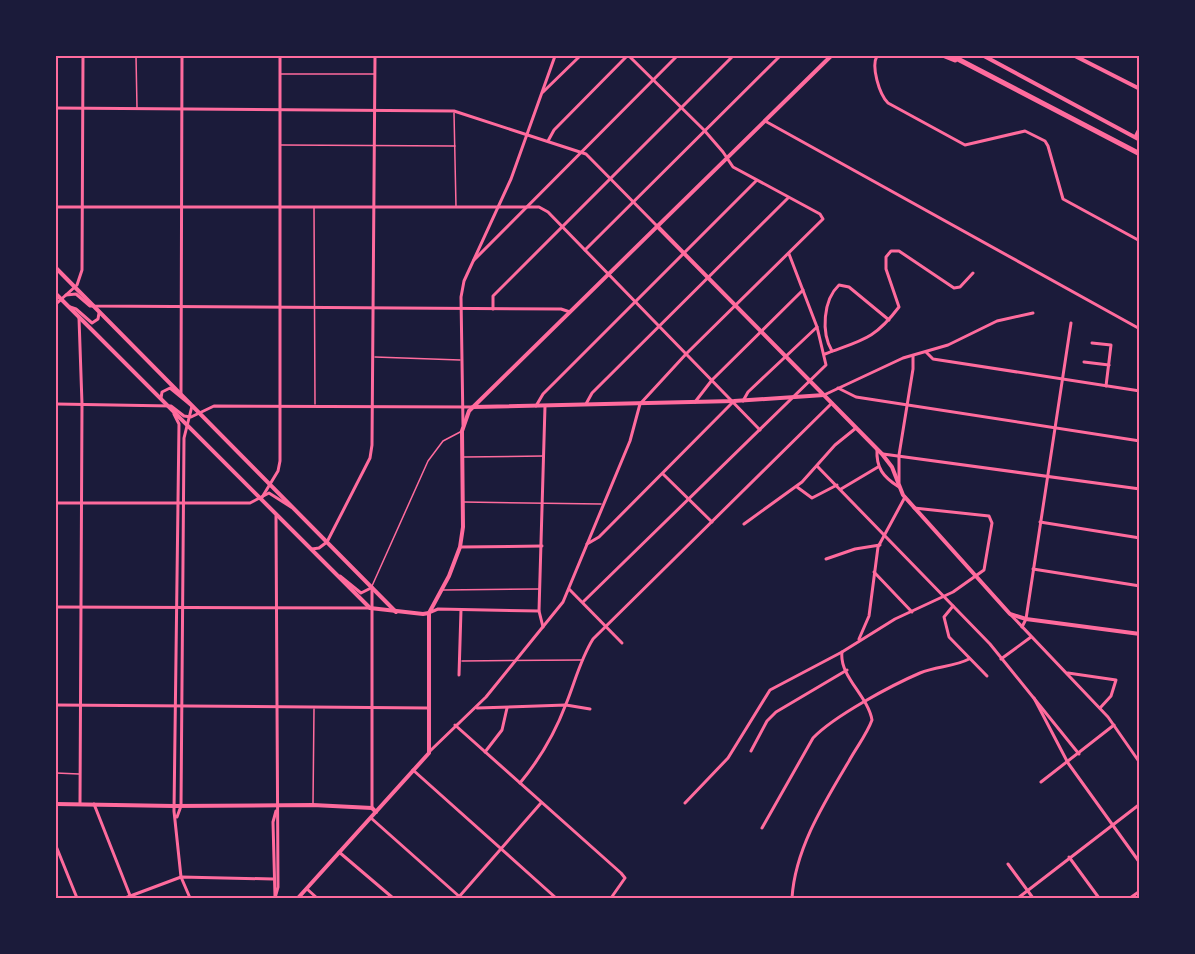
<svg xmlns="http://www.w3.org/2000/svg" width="1195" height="954" font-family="'Titillium Web',sans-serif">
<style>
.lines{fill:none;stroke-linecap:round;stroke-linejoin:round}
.service{stroke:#ff6b9d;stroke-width:1.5}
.minor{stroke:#ff6b9d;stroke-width:3}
.tertiary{stroke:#ff6b9d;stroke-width:4}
.trunk{stroke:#ff6b9d;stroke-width:5}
.neatline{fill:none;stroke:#ff6b9d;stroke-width:2}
</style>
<rect width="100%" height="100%" fill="#1b1b3a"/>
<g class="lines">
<g class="service">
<path d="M136 56 137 108"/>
<path d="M280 74H375"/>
<path d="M454 113 456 207"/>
<path d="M281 145 455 146"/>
<path d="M314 208 315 404"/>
<path d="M375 357 460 360"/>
<path d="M464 457 543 456"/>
<path d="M464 502 601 504"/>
<path d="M372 586 428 461 443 441 462 431"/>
<path d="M442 590 539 589"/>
<path d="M462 661 582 660"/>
<path d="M56 773 79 774"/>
<path d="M313 804 314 709"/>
</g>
<g class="minor">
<path d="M877 56C871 66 879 94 888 103L965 145 1025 131 1045 141 1048 146 1063 199 1140 241"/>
<path d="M543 92 580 56"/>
<path d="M56 108 454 111 586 154 658 227"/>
<path d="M765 121 1140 329"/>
<path d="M1135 137 1140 127"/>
<path d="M548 141 554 130 627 56"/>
<path d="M56 207H539L548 212 760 430"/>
<path d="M585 250 780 56"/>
<path d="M474 260 677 56"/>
<path d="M66 295 76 294 90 306 561 309 570 312"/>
<path d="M56 304 77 285 82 270 83 56"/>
<path d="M70 307 76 309 92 323 98 319 99 313"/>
<path d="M493 309V296L733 56"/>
<path d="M79 318 82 404 80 804"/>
<path d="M1092 343 1111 345 1106 386"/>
<path d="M832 351C821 333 823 300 839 285L849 287 889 320"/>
<path d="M926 352 933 359 1140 391"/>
<path d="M825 354C862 340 874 340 899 307L886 269V257L891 251H899L954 288 960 287 973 273"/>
<path d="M1084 362 1109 365"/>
<path d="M838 388 856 397 1140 441"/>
<path d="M181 393 182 56"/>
<path d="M824 395 903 358 948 345 997 321 1033 313"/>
<path d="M161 398 162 392 170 388 192 406 184 438 181 806 177 817"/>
<path d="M743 401 748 392 817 327"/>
<path d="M695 402 712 380 803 290"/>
<path d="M56 404 171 406 184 416 191 417 214 406 472 407"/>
<path d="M586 404 592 393 788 198"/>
<path d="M536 406 543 394 756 181"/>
<path d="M174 414 179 424 174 811 181 877 190 898"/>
<path d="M463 425 461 297 464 281 511 179 555 56"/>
<path d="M877 449C876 468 883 477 899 487"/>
<path d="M883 454 1140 489"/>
<path d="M817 466 990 644 1079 754"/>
<path d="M663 474 712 522"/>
<path d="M899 482V455L913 369V356"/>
<path d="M797 487 812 498 837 485"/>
<path d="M841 489 878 467"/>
<path d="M261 499 278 471 280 461V56"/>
<path d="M56 503H250L269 493 291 507"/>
<path d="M1040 522 1140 538"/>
<path d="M744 524 802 482 835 445 856 428"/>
<path d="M587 544 599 537 734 401"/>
<path d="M460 547 542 546"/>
<path d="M312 549 319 548 327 542 370 458 372 445 375 56"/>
<path d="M826 559 855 549 880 545"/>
<path d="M1033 569 1140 586"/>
<path d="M874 572 912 612"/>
<path d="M340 576 361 593 371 588"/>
<path d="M372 587V808"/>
<path d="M569 589 622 643"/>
<path d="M583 602 826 365 817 327 789 254"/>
<path d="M953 606 944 617 949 637 987 676"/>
<path d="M56 607 369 608"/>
<path d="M431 612 438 609 539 611"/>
<path d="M1011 615 1108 717 1140 763"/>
<path d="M543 627 539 611 545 406"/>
<path d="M1022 627 1026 619 1071 323"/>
<path d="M859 639 869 616 878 547 905 497"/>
<path d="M1001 659 1031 637"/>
<path d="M1068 673 1116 680 1111 696 1100 708"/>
<path d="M459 675 461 610"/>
<path d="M1034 698 1068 763 1140 863"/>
<path d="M56 705 427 708"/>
<path d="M477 708 566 705 590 709"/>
<path d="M455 725 621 873 625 878 611 898"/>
<path d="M430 751 486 697 563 602 630 441 640 404 686 354 823 219 820 214 733 167 723 152 704 130 629 56"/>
<path d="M751 751 767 721 776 712 847 670"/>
<path d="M485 752 502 730 507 708"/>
<path d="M413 770 556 898"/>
<path d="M1041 782 1114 725"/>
<path d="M520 783C540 759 555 733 566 704 575 682 580 660 593 639L832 403"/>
<path d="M685 803 728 758 770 690 842 652 895 619 953 592 984 570 992 523 989 516 914 508"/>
<path d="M94 804 131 898"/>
<path d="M371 818 461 898"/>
<path d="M762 828 813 738C834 716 892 685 920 673 936 666 954 667 969 659"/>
<path d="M56 846 77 898"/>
<path d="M339 852 393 898"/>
<path d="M1069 857 1099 898"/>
<path d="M1008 864 1033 898"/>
<path d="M307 889 317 898"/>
<path d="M275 897 273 822 276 811"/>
<path d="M125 898 181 877 273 879"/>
<path d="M275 898 278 887 276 516"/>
<path d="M458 898 541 803"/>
<path d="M792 898C795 849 824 803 849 761 856 748 867 734 872 720 868 696 839 676 842 652"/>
<path d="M1018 898 1140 804"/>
<path d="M1130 898 1140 891"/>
</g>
<g class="tertiary">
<path d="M984 56 1140 140"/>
<path d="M1075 56 1140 89"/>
<path d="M658 227 882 454 892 467 903 495 1010 614 1026 619 1140 634"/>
<path d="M56 268 396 612"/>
<path d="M56 294 370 608 423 614 429 613"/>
<path d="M473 407 734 401 824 395"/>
<path d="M56 804 174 806 313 805 372 808 376 812"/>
<path d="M298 898 429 753V613L449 576 460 547 463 527 462 431 469 411 831 56"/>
</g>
<g class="trunk">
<path d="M945 56 955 60"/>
<path d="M952 56 1140 154"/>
</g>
</g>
<rect width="1195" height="954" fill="none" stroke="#1b1b3a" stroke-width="114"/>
<rect x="57" y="57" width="1081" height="840" class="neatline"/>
</svg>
